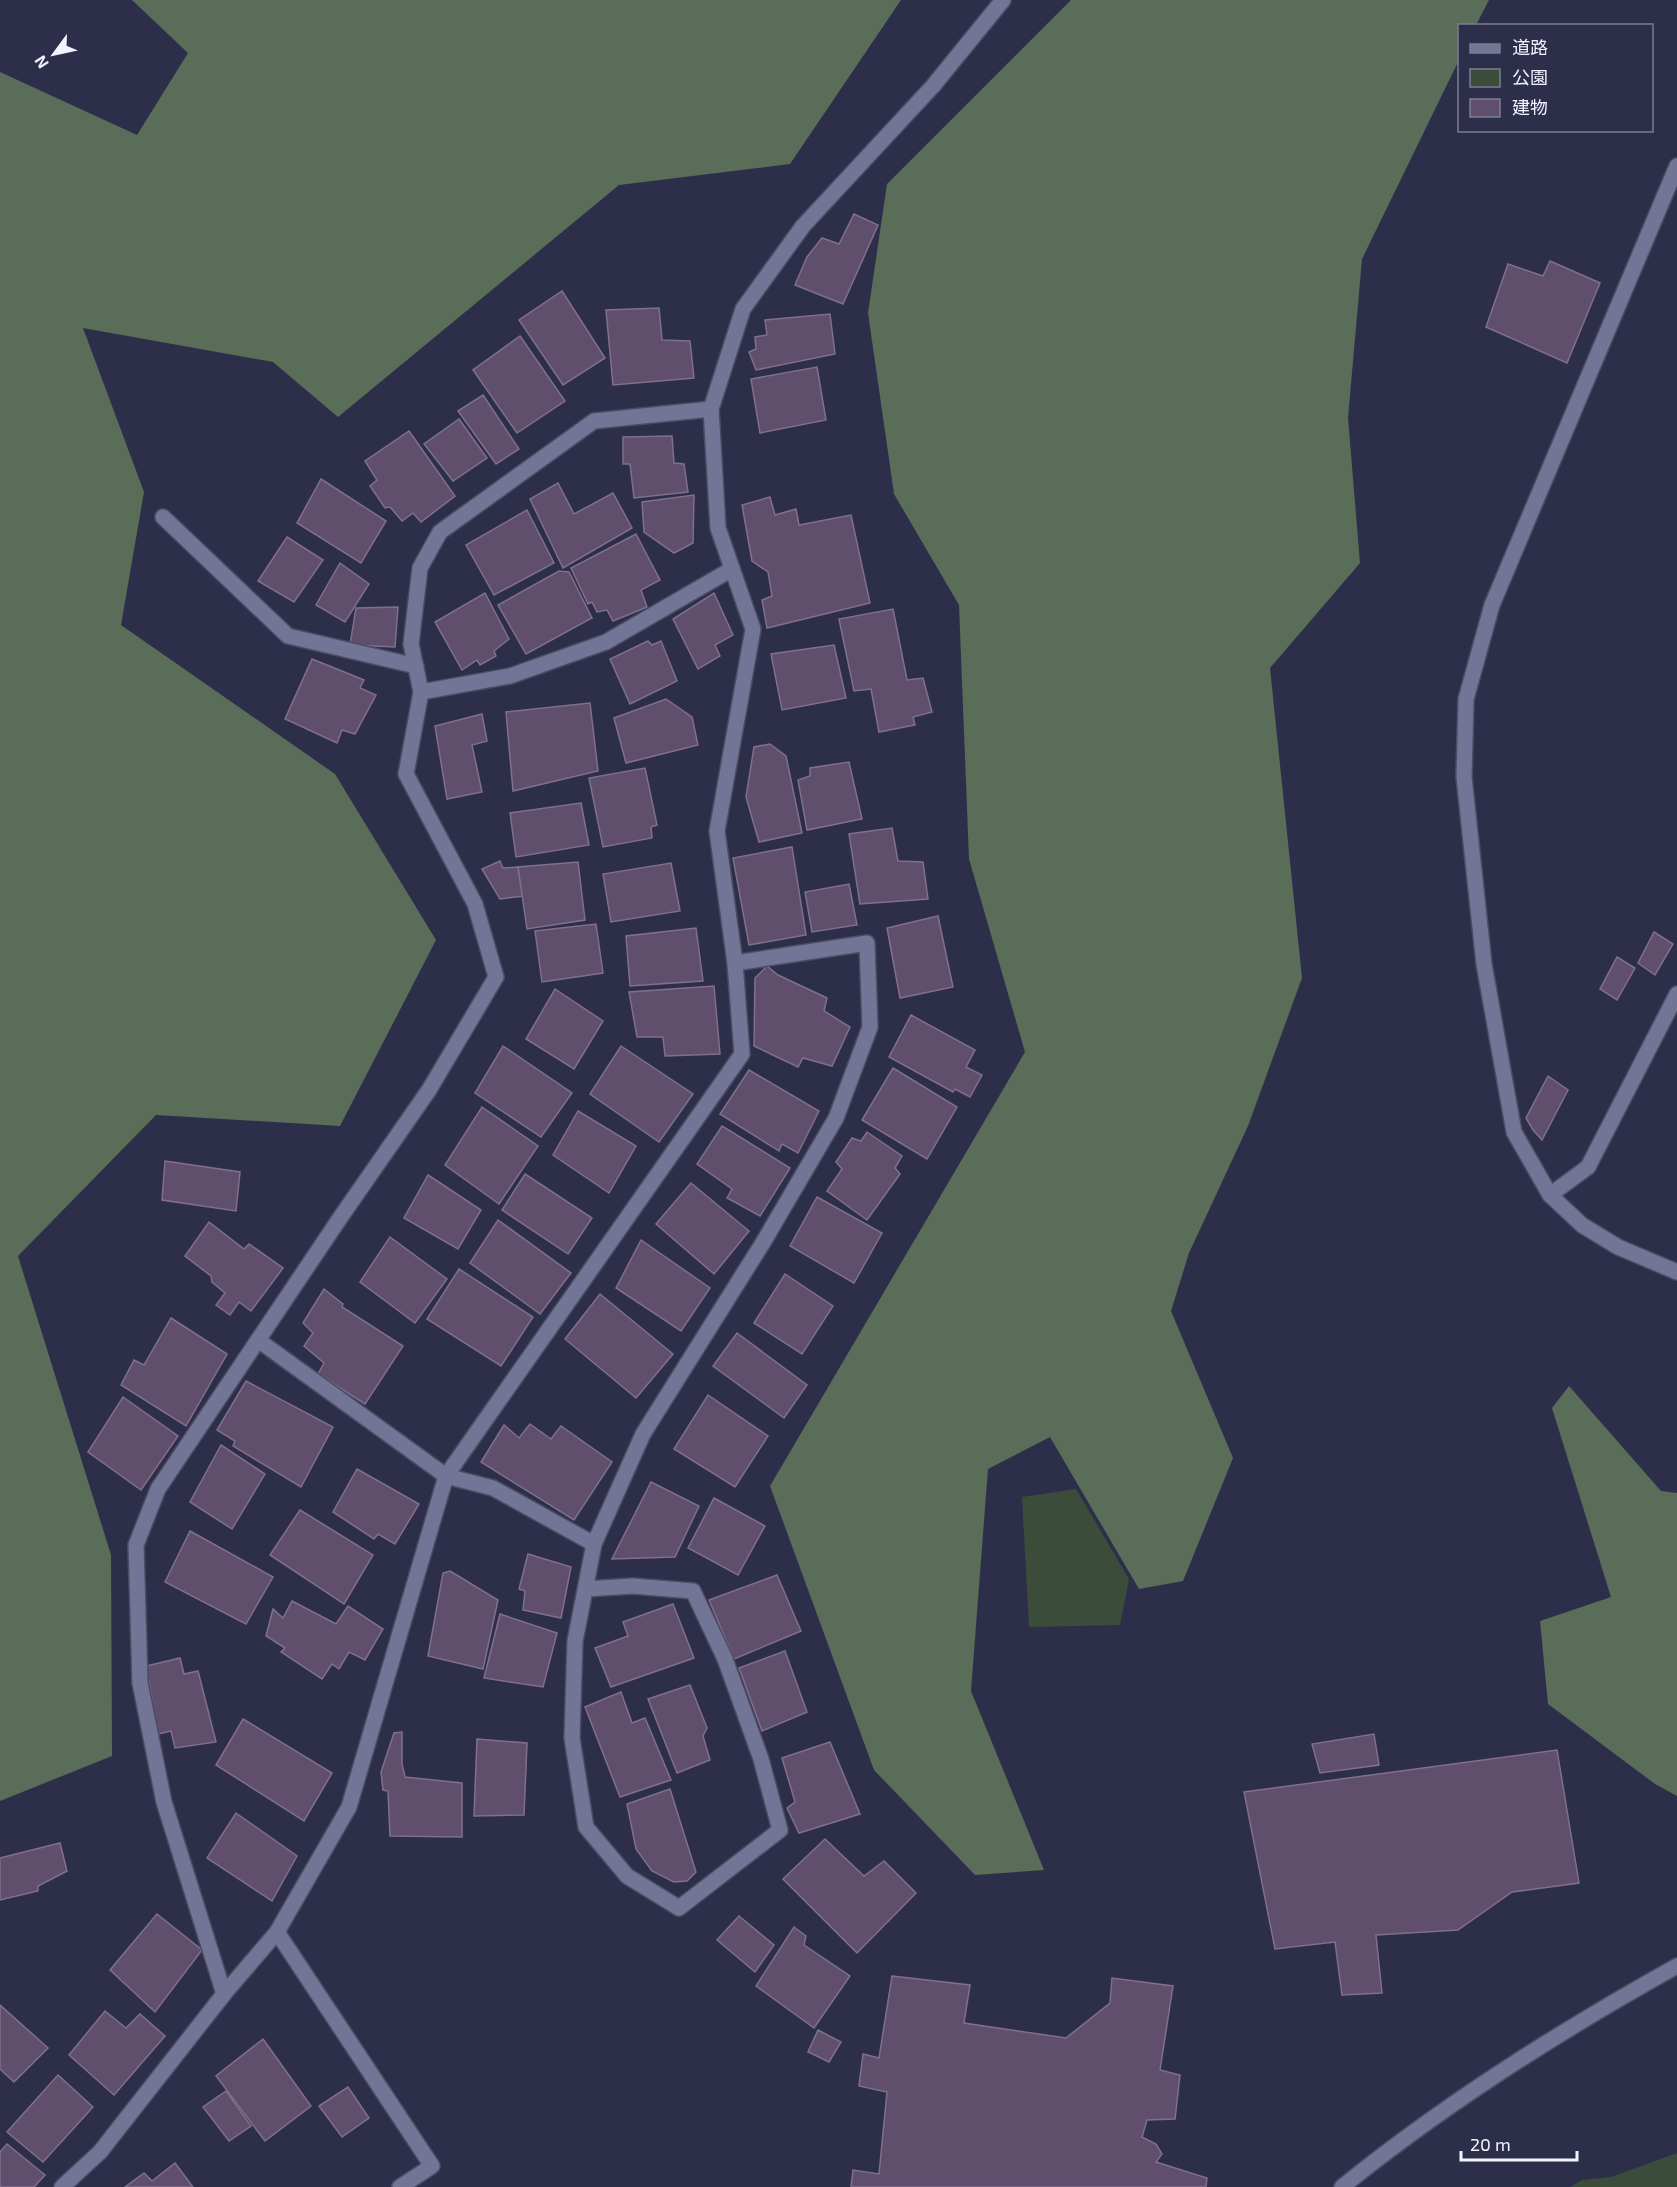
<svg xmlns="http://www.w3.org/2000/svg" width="1677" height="2187" font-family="'Exo 2','Noto Sans JP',sans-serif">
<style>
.green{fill:#3c4c3a}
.forest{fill:#5a6d58}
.building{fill:#5f4f6c;stroke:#806f8d;stroke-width:1.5}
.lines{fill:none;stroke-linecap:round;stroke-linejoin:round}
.minor-casing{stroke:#4b4b62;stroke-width:18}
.minor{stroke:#727595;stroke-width:15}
</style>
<rect width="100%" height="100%" fill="#2d2f4a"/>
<g class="green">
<path d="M1076 1489 1129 1579 1120 1625 1029 1627 1022 1497Z"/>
<path d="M1677 2153V2187H1570L1582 2180 1611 2177Z"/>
</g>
<g class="forest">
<path d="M132 0H901L790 164 619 185 338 417 273 362 83 328 144 492 121 625 335 774 436 940 340 1126 156 1115 18 1256 111 1555 112 1756 0 1801V72L137 135 188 53Z"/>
<path d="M1071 0H1489L1476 25 1460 26 1459 60 1362 259 1348 418 1360 563 1270 668 1302 978 1248 1126 1189 1253 1171 1311 1233 1458 1183 1581 1139 1589 1050 1437 988 1469 971 1691 1044 1870 975 1875 874 1770 770 1486 1025 1052 969 859 959 605 894 494 868 313 887 184Z"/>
<path d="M1569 1386 1661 1491 1677 1493V1796L1655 1784 1548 1704 1540 1621 1611 1597 1552 1408Z"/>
</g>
<g class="building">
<path d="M854 214 878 225 843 304 795 285 807 257 822 238 839 244Z"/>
<path d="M1550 261 1600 283 1567 363 1486 327 1508 264 1543 276Z"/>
<path d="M562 291 605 358 563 385 519 320Z"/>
<path d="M659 308 662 340 690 341 694 378 613 385 606 310Z"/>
<path d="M830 314 835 354 756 370 749 352 756 349 755 337 767 335 765 320Z"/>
<path d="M520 336 565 401 517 433 473 370Z"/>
<path d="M817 367 826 420 760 433 751 379Z"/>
<path d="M483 395 519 449 496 464 458 411Z"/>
<path d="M459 419 487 458 453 481 424 444Z"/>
<path d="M409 431 455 496 421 522 413 513 402 521 390 507 385 508 370 486 377 480 365 461Z"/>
<path d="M672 436 674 463 684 464 688 492 634 498 630 464H623V437Z"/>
<path d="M321 479 386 521 361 563 297 523Z"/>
<path d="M558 483 574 514 613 493 632 528 563 568 530 499Z"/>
<path d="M694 495 693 543 674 553 644 532 642 502Z"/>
<path d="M770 497 775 515 796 509 799 525 851 515 870 603 767 628 762 600 772 596 768 572 752 561 742 505Z"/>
<path d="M527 510 554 563 494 595 466 545Z"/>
<path d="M636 534 660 580 641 590 647 607 613 621 607 610 597 612 592 602 588 604 571 568Z"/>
<path d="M287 537 323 560 294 602 258 581Z"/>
<path d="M340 563 369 584 345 622 316 605Z"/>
<path d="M559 571 569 572 592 618 526 654 498 605Z"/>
<path d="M485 593 509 639 494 651 496 656 480 665 477 660 462 670 435 622Z"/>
<path d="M714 593 733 635 715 645 720 656 698 669 673 619Z"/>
<path d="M398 607 395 647 350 645 356 608Z"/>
<path d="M893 609 907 680 923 678 932 712 913 717 915 725 879 732 871 689 854 691 839 619Z"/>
<path d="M648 641 652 645 661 641 677 681 630 704 610 659Z"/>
<path d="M834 645 846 698 782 710 771 654Z"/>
<path d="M312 659 364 680 360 688 376 695 355 734 342 730 337 743 285 719Z"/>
<path d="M666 699 692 717 698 745 626 763 614 718Z"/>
<path d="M590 703 598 771 513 791 506 712Z"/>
<path d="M482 714 487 741 472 745 482 792 447 799 435 726Z"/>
<path d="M770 744 786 756 802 833 759 842 746 797 754 747Z"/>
<path d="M849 762 862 819 807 830 798 780 810 776V768Z"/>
<path d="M645 768 657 825 651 827 652 838 603 847 589 778Z"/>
<path d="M581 803 589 845 516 857 510 813Z"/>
<path d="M892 828 898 861 923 862 928 899 860 904 849 834Z"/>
<path d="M792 847 806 935 749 945 733 858Z"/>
<path d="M500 861 503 868 518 867 523 896 500 899 482 869Z"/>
<path d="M578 862 585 920 527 929 518 867Z"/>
<path d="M671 863 680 911 611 922 603 874Z"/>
<path d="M849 884 857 925 812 932 805 892Z"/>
<path d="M938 916 953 987 900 998 887 928Z"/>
<path d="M596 924 603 973 542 982 535 931Z"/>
<path d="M696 928 703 981 630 986 626 936Z"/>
<path d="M1654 932 1673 944 1655 975 1638 963Z"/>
<path d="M1617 957 1635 968 1617 1000 1600 989Z"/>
<path d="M767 966 778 975 827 998 824 1011 850 1027 832 1066 803 1058 798 1067 754 1046 755 978Z"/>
<path d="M714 986 720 1054 665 1056 663 1037H637L629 992Z"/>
<path d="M555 989 603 1021 574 1069 526 1039Z"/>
<path d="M911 1015 975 1050 966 1067 982 1075 970 1097 955 1089 953 1092 889 1057Z"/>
<path d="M503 1046 572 1093 541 1137 475 1093Z"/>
<path d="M621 1046 693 1094 659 1142 590 1094Z"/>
<path d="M893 1068 957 1107 927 1159 862 1120Z"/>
<path d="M749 1070 819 1111 798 1153 782 1144 779 1151 720 1114Z"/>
<path d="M1548 1076 1568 1090 1542 1140 1533 1130 1526 1118Z"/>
<path d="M482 1107 538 1146 499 1204 445 1165Z"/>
<path d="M578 1111 636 1146 609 1193 553 1155Z"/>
<path d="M722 1126 790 1168 760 1216 727 1198 732 1189 697 1164Z"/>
<path d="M867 1132 902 1156 895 1168 900 1174 867 1220 827 1191 842 1169 836 1162 852 1138 861 1141Z"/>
<path d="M165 1161 240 1172 236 1211 162 1200Z"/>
<path d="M525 1174 592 1218 568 1254 502 1210Z"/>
<path d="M428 1175 481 1210 458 1249 404 1218Z"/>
<path d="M691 1183 749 1231 714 1274 656 1224Z"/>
<path d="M817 1197 882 1233 854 1283 790 1246Z"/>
<path d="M498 1220 571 1273 540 1314 470 1263Z"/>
<path d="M209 1222 244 1249 249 1244 283 1268 251 1311 239 1302 230 1315 216 1305 225 1293 212 1282 211 1276 185 1256Z"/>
<path d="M390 1237 447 1279 415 1323 360 1282Z"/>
<path d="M641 1240 710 1288 681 1331 616 1288Z"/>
<path d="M459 1269 533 1317 501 1366 427 1319Z"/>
<path d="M785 1274 833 1306 802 1354 754 1323Z"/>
<path d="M324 1289 343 1304 342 1307 403 1346 365 1404 318 1374 324 1363 304 1346 313 1333 303 1323Z"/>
<path d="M600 1294 673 1354 636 1398 565 1339Z"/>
<path d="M171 1318 227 1354 186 1426 121 1385 134 1360 144 1365Z"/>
<path d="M737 1333 807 1385 784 1418 713 1366Z"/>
<path d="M246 1381 333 1427 301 1487 233 1446 235 1441 217 1430Z"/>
<path d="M708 1395 768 1436 735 1487 674 1449Z"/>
<path d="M123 1397 178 1436 141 1490 88 1452Z"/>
<path d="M530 1424 551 1439 561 1426 612 1462 574 1520 481 1462 504 1425 519 1438Z"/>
<path d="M221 1445 265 1474 232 1529 190 1502Z"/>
<path d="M357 1469 419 1504 395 1544 378 1534 374 1539 333 1512Z"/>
<path d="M651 1482 699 1506 675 1557 612 1559Z"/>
<path d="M714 1498 765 1526 738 1575 688 1548Z"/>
<path d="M300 1510 373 1555 344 1604 270 1555Z"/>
<path d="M190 1531 273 1577 246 1624 165 1582Z"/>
<path d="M528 1554 571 1567 561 1618 523 1610 525 1591 519 1589Z"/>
<path d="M450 1571 498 1600 483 1669 428 1656 443 1573Z"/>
<path d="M777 1575 801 1631 734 1659 709 1600Z"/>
<path d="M292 1601 336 1624 348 1606 383 1629 365 1660 349 1652 339 1669 332 1664 322 1679 281 1652 285 1648 266 1636 273 1609 283 1618Z"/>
<path d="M673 1604 694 1658 611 1687 595 1648 628 1636 623 1622Z"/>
<path d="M500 1614 557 1633 543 1687 484 1678Z"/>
<path d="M785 1651 807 1712 762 1731 739 1668Z"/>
<path d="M180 1658 184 1674 198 1671 216 1742 175 1748 171 1731 158 1734 146 1666Z"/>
<path d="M690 1685 707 1728 703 1736 710 1760 677 1773 648 1699Z"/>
<path d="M621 1692 632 1723 645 1718 671 1780 620 1797 585 1707Z"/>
<path d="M243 1719 332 1773 304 1821 216 1765Z"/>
<path d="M402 1732V1764L405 1777 462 1783V1837L390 1836 388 1791 383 1790 381 1772 394 1733Z"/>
<path d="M1374 1734 1379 1765 1320 1773 1312 1744Z"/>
<path d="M477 1739 527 1743 524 1815 474 1816Z"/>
<path d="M830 1742 860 1814 799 1833 787 1808 795 1802 782 1758Z"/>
<path d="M1557 1750 1579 1883 1512 1892 1458 1930 1376 1935 1382 1993 1342 1995 1335 1942 1275 1949 1244 1792Z"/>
<path d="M670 1789 696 1872 687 1881 674 1882 652 1871 636 1849 627 1804Z"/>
<path d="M236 1813 297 1856 272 1901 207 1858Z"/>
<path d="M825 1839 864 1876 884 1861 916 1893 857 1953 783 1879Z"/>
<path d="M60 1843 67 1871 38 1886V1891L0 1900V1858Z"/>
<path d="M157 1914 202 1950 155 2012 110 1970Z"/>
<path d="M739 1916 774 1945 755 1972 717 1940Z"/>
<path d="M794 1927 806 1936 804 1945 850 1976 814 2028 756 1986Z"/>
<path d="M892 1976 970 1985 964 2023 1066 2038 1110 2003 1112 1978 1173 1986 1160 2070 1180 2075 1175 2119 1147 2120 1142 2137 1156 2144 1162 2154 1156 2162 1207 2178 1206 2187H851L853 2170 879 2174 887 2092 859 2086 863 2054 879 2058Z"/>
<path d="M0 2005 48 2048 14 2082 0 2069Z"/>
<path d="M105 2011 126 2028 140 2014 165 2036 114 2095 69 2055Z"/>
<path d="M818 2030 841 2042 829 2062 808 2052Z"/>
<path d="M263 2039 311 2106 265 2141 216 2076Z"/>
<path d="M58 2075 93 2107 43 2162 7 2132Z"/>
<path d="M348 2087 369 2118 342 2137 319 2106Z"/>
<path d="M226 2091 251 2126 229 2141 203 2107Z"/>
<path d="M7 2144 45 2175 34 2187H0V2152Z"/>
<path d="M175 2163 193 2187H125L144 2173 152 2181Z"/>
</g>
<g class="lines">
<defs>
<g id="minor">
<path d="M1677 166 1492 605 1466 699 1464 777 1484 964 1514 1132 1550 1195 1582 1225 1618 1247 1677 1272"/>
<path d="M163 517 288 636 416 666"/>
<path d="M421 692 510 676 606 642 732 569"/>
<path d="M1550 1195 1588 1167 1677 994"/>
<path d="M258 1340 446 1476 493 1488 594 1544"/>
<path d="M585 1589 633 1586 693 1591 725 1659 761 1759 780 1830 679 1908 627 1876 586 1827 572 1738 575 1641 594 1544 643 1434 764 1241 836 1118 870 1027 867 943 735 963"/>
<path d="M277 1932 432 2166 400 2187"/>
<path d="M224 1994 164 1802 140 1683 136 1545 158 1489 340 1218 429 1090 496 977 475 904 406 774 421 692 411 644 420 568 440 532 594 421 711 409"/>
<path d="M62 2187 100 2152 224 1994 277 1932 349 1807 446 1476 742 1054 735 963 717 831 753 629 718 528 711 409 743 309 803 226 933 86 1003 0"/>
<path d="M1342 2187C1446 2103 1560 2031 1677 1966"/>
</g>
</defs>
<use href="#minor" class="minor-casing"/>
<use href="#minor" class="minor"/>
</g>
<rect x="1458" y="24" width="195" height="108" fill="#2d2f4a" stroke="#7c7d92" stroke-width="1.5"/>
<rect x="1470" y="44" width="30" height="9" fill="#727595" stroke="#7c7d92" stroke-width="1.5"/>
<text x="1512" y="54" font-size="18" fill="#f2f3ff">道路</text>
<rect x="1470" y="69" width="30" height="18" fill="#3c4c3a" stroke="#7c7d92" stroke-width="1.5"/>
<text x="1512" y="84" font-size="18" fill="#f2f3ff">公園</text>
<rect x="1470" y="99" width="30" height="18" fill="#5f4f6c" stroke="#7c7d92" stroke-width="1.5"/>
<text x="1512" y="114" font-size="18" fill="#f2f3ff">建物</text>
<g transform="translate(54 54) rotate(237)" stroke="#2d2f4a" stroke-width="4.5" paint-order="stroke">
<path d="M0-4.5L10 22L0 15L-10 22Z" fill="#f2f3ff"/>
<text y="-9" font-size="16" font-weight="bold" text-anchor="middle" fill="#f2f3ff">N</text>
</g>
<path d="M1461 2151v9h116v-9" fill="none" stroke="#f2f3ff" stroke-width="3"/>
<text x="1470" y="2151" font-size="18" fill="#f2f3ff" stroke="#2d2f4a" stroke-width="4.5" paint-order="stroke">20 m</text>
</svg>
